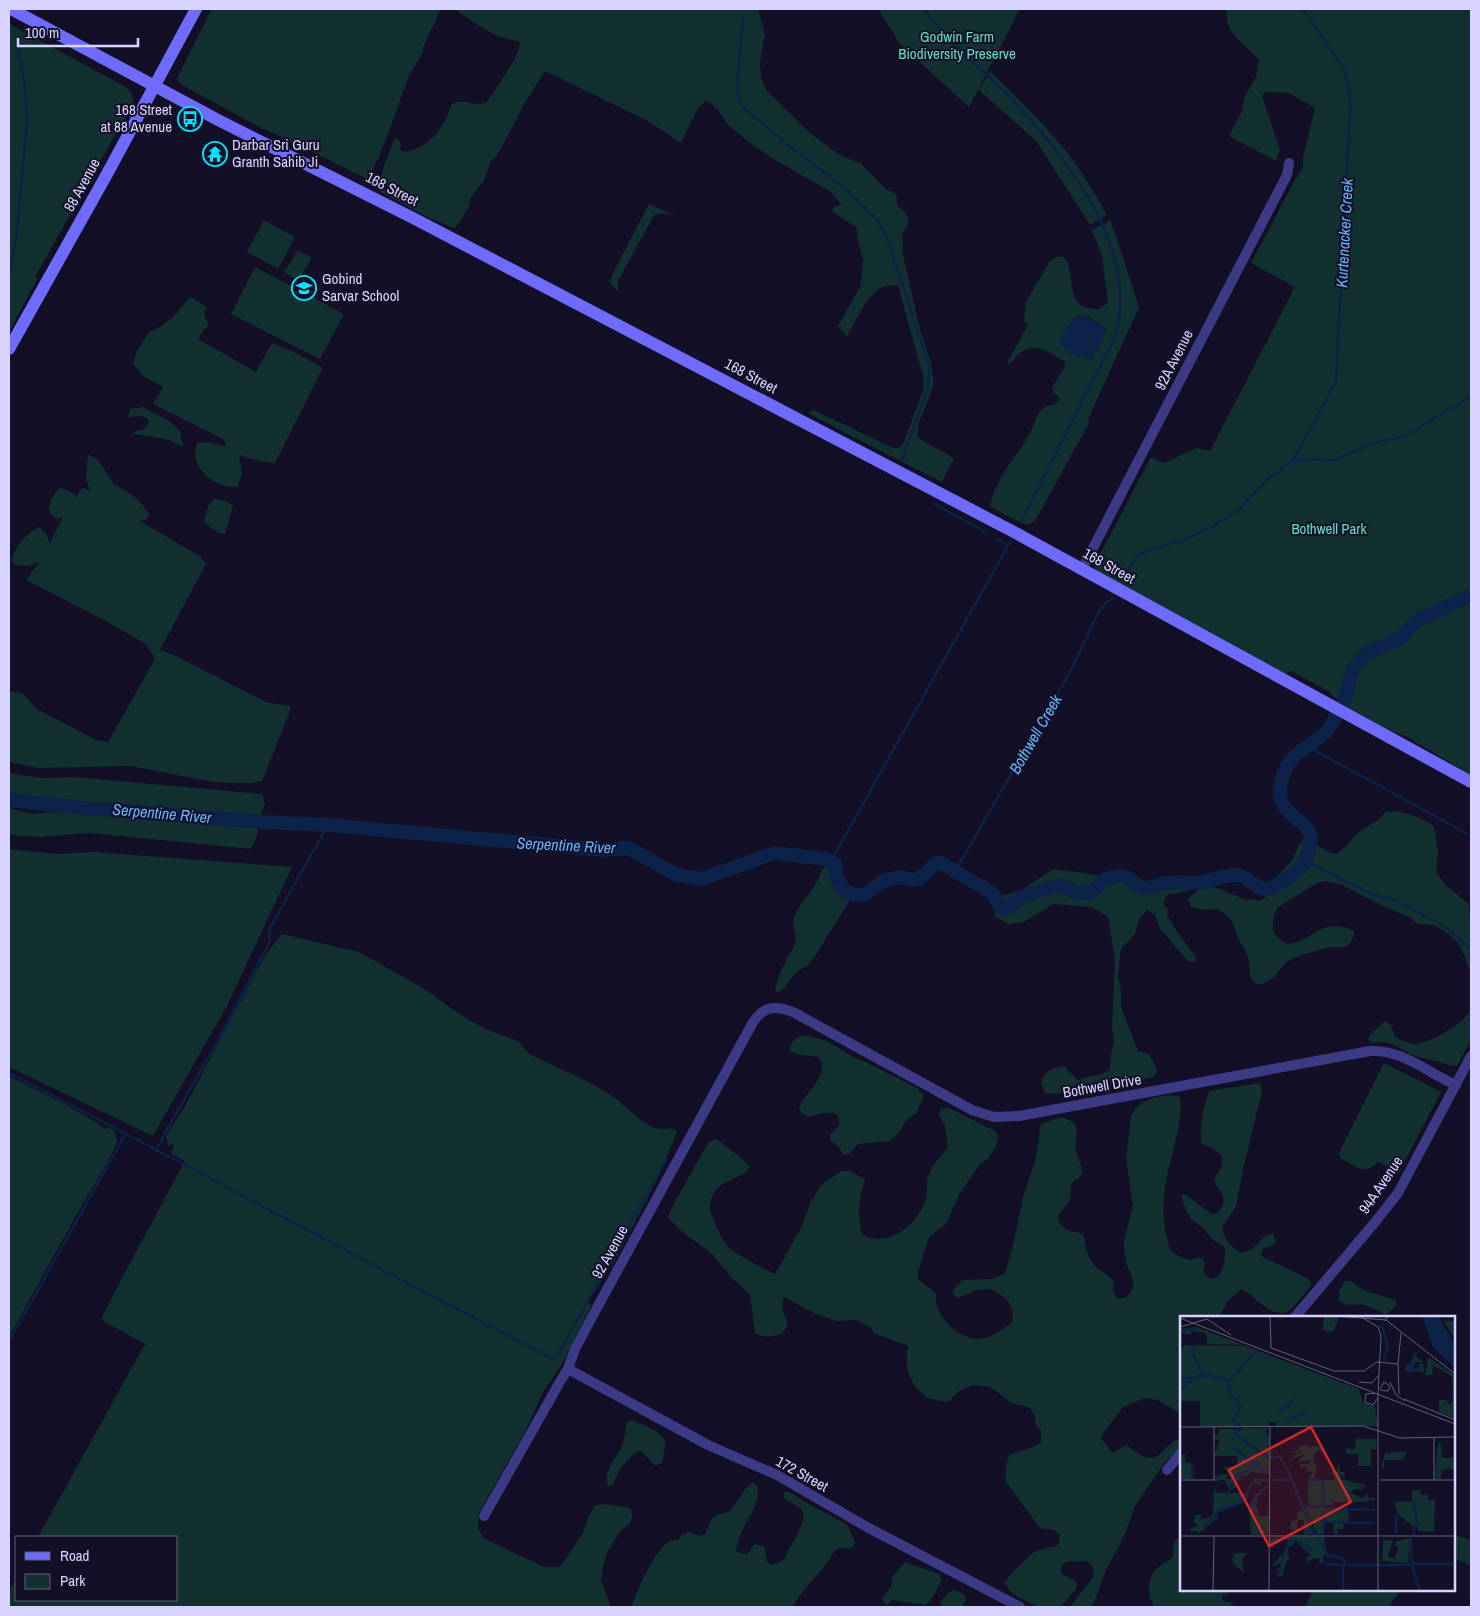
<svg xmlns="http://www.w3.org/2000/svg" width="1480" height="1616" font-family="'Archivo Narrow',sans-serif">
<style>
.green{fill:#12302f;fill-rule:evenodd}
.water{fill:#0c2248}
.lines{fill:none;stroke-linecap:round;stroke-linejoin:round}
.stream{stroke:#0c2248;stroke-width:2.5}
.river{stroke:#0c2248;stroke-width:14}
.street{stroke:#3d3a85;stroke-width:10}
.secondary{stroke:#6f6bff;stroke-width:12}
.labels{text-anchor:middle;stroke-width:4;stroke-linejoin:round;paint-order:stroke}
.park-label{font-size:15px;fill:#5fe0c0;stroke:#130f26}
.poi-label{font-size:15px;fill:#d9d4ff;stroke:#130f26;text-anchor:start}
.street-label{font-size:15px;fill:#d9d4ff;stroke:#130f26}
.water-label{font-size:16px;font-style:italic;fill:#62b6ff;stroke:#130f26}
.inset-river{fill:none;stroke:#0c2248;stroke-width:2.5}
.inset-road{fill:none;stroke:#625e7d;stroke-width:1}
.view{fill:#d62828;fill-opacity:0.15;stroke:#d62828;stroke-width:2.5}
.inset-edge{fill:none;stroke:#d9d4ff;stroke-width:2.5}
</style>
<rect width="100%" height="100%" fill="#130f26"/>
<g class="green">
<path d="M212 9H441L423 47V52L409 76 401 97 394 118 378 159 367 179 285 138 263 129 180 84 177 78Z"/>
<path d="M455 9H758L765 35 761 54 760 67 762 80 766 90 811 134 840 155 862 164 885 189 895 193 897 198V205L907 215 909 222 902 235 903 255 919 326 931 363 933 377V387L919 422 917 436 923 441 954 458 942 482 859 440 808 413 813 410 818 412 893 448H900L905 440 924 387 923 376 898 285C893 286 887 285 882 287 867 295 855 322 847 337L838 326 861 285 863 260 857 237V228L832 211 833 208 841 204 831 192 777 161 750 143 727 124 718 110 706 100 698 108 681 143 648 121 545 71 526 101 498 154 491 161 484 180 470 198 469 206 460 222 454 228 427 217 380 192C379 174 388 155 395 138L399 140 401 144 400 150 404 152C433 146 442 129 452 104 464 98 471 106 486 103 495 90 520 56 520 42L497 36 476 24Z"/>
<path d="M878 9H1020L969 107 900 44Z"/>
<path d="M1226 9H1471V775L1407 737 1386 729 1349 708 1331 695V693L1291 671 1286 674 1095 570 1094 566 1151 457 1164 463 1197 448 1210 451 1295 287 1251 263 1297 176 1300 173 1303 166V157L1315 108 1289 93 1265 92 1262 96 1280 150 1276 161 1229 136 1242 111 1244 98 1256 77 1259 59C1242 43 1225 33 1226 9Z"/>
<path d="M9 24 113 80C124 86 134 89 133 103L36 275 37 279 9 332Z"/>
<path d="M990 71C1023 104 1060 138 1085 178 1093 190 1100 203 1107 215L1090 225 1037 142 979 90Z"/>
<path d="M649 204 676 216 661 213 654 215 618 281V292L609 281Z"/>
<path d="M264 220 295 237 278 269 247 252Z"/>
<path d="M1110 220 1117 239 1139 307 1089 417 1088 425 1035 521 1027 525 1007 516 990 506C995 479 1014 460 1028 437 1034 428 1034 417 1042 410 1047 404 1054 406 1059 401V397L1054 393 1052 388 1065 366V362C1051 353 1035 341 1020 353 1015 357 1014 362 1008 364V361L1028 325 1024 321 1026 302 1050 261 1056 257 1062 256C1077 268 1065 297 1083 306 1087 309 1094 309 1099 309L1108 303 1102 256 1092 230ZM1079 315 1091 318 1107 329 1092 360 1072 320Z"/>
<path d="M298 250 312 258 298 280 284 272Z"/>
<path d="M255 267 344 314 320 359 231 314Z"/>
<path d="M190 297 207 307 204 313 209 327 205 328 198 339 256 372 272 343 298 354 323 368 275 463 264 462 239 455 242 474 237 487C214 489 187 466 198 442L214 443 227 447 223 439 153 404 163 387 143 376 133 364 136 353 149 332 160 327 173 317Z"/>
<path d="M143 407 169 421 180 431 183 446C177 445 173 441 168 440 156 437 144 436 132 433L138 430H144L148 424 149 420 143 416 128 417 130 409Z"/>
<path d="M88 454 98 460 114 484 131 494 142 504 150 515 145 520 140 521 201 557 206 564 160 650 176 656 266 702 291 706 290 711 262 781 253 783H229L207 781 131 766 38 768 9 762V691L22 693 37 709 96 740 108 742 155 659 146 644 102 619 26 580 39 562 28 566 15 565 11 560C18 543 23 537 39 527L46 534 50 543 63 517 57 519C43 510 50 500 59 488L65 489 76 495 74 500 82 488 90 491 86 478Z"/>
<path d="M215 499 223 500 233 505 225 534C216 533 211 528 204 521L209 504Z"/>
<path d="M9 773 40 778 74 777 262 794 265 803 261 815 226 816 115 803 30 799 9 796Z"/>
<path d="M9 808 31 814 68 811 259 827 257 836 251 849 90 833 40 837 9 835Z"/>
<path d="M1399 811 1420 818 1434 826 1438 853 1436 868 1437 874 1448 887 1469 904V913L1471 918V973L1460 945 1449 934 1434 925 1418 924 1409 917 1381 905 1342 885 1325 881 1315 884 1277 908C1273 918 1270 931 1278 938 1294 954 1312 930 1328 927 1337 925 1348 927 1355 932L1351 942 1346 947H1330L1301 955 1286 962 1273 978 1260 985 1254 982 1250 976 1248 956 1238 938 1232 921 1225 914 1217 909 1203 910 1191 907 1188 899 1199 889 1208 886 1219 889 1244 899 1262 900 1271 892 1275 878 1293 859 1299 844 1304 839C1316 843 1324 851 1336 854L1348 845 1356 834 1378 820 1386 812Z"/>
<path d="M9 849 56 854 93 852 292 867 227 1006 153 1136 9 1067Z"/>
<path d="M825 867 830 868 833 872 832 878 850 900 815 956 807 966 796 972 784 988 778 993 775 990C777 980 781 970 786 961 788 955 793 950 795 944 798 935 792 928 793 921 796 908 807 898 814 887 818 880 820 873 825 867Z"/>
<path d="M1053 869 1085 873 1120 881H1163L1189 876 1195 880V885L1187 891 1167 895 1163 904 1168 909 1167 915 1177 932 1196 957 1195 962 1188 961 1160 929 1155 915 1147 910 1139 919 1135 934 1121 949 1118 976 1121 991V1007L1138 1051 1149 1054 1157 1069 1154 1077 1070 1093 1046 1094 1041 1084C1044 1071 1053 1067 1065 1066L1067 1070 1078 1080C1089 1075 1102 1077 1110 1069L1111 1054 1114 1040 1112 1026 1115 959 1108 917 1092 907 1053 904 1024 922 1009 924 995 917 994 903 1001 896 1022 890Z"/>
<path d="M282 934 359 952 423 988 458 1013 483 1028 518 1041 528 1053C556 1068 586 1078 612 1096 630 1107 647 1135 671 1128L677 1132 657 1180 617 1256 588 1302 591 1306 562 1364 542 1394 528 1426 478 1515V1528L483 1538 544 1567H560L583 1533 588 1518 595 1505 606 1504 631 1508 632 1515 631 1522 619 1533 607 1553 603 1566 601 1580 611 1607H9V1592L16 1578V1600H176V1537H38L145 1344 105 1322 101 1319 124 1274 185 1161 171 1154 174 1144 168 1146 166 1136 185 1106 265 955Z"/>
<path d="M1471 1004V1040L1457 1066C1449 1066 1443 1063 1435 1061 1429 1059 1422 1058 1415 1056 1399 1050 1391 1038 1372 1043L1368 1039C1370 1032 1380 1027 1385 1021L1391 1025 1395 1037C1401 1040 1407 1043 1414 1044 1429 1044 1461 1025 1469 1012 1470 1010 1470 1007 1471 1004Z"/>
<path d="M803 1035 827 1041 855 1058 868 1063 902 1080 917 1088 924 1096 917 1112 905 1122 900 1132 889 1141 858 1144 849 1154 843 1155 839 1147 830 1140V1135C838 1129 843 1122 835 1113H823L810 1117 802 1114 799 1107C805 1094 821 1083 822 1067 823 1048 799 1062 789 1049L793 1040Z"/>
<path d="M1384 1063 1441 1092 1399 1172 1378 1162 1370 1169H1360L1340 1158 1339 1153Z"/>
<path d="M9 1076 65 1104 99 1124 104 1129 108 1127 113 1129 118 1141 107 1163 71 1224 70 1228 58 1248 9 1337Z"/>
<path d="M1260 1083 1262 1091 1243 1170 1236 1207 1222 1227C1225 1241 1229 1245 1241 1253L1252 1249 1265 1236 1273 1233 1276 1241 1274 1245 1263 1248 1261 1256 1307 1278 1310 1281 1311 1286 1294 1306 1286 1313C1266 1315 1257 1296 1241 1289L1228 1301 1219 1317H1181V1414L1158 1400 1145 1398 1123 1407 1104 1432 1101 1438 1112 1453 1126 1445C1132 1449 1142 1458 1150 1458 1161 1459 1167 1442 1179 1439L1180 1446 1176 1452 1165 1462 1135 1506 1124 1536 1106 1570 1092 1607H1070L1094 1576 1092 1564 1084 1561 1066 1562 1061 1567 1062 1574 1075 1581 1077 1584 1076 1588 1061 1607H1037L1013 1594 1004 1583 1014 1571 1034 1552 1058 1545 1060 1534 1053 1530 1040 1528 1006 1482 1005 1470 1009 1455C1019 1450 1031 1449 1041 1443V1431L1035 1423V1416L1030 1408 1011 1403 991 1387 974 1385 959 1391 948 1402C942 1401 934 1400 929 1398 909 1387 904 1366 908 1346L874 1333 870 1327 856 1320 836 1321 816 1314 784 1297 782 1307 788 1325 782 1334 768 1337 755 1334 750 1295 732 1278 710 1252 685 1234 668 1218 673 1205 708 1143 712 1140 717 1139 746 1162 750 1167C742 1179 724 1179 715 1191 711 1196 710 1203 710 1209 710 1215 724 1243 728 1247 735 1254 766 1270 775 1274L801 1228 810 1204 820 1186 841 1171H850L865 1179C859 1201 857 1211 862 1234 887 1250 919 1224 926 1198 929 1189 924 1182 930 1172 934 1163 942 1155 948 1147L945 1126 939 1115 941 1109 949 1108 995 1131 998 1136 996 1146 988 1159 981 1163 960 1193 946 1224 929 1237 918 1272V1279L936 1293C936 1298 936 1304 938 1309 944 1323 961 1338 977 1339 989 1340 1003 1329 1012 1322 1015 1304 1007 1299 992 1289L976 1290 958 1298 952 1294 956 1286 963 1280 991 1279 1005 1274 1014 1241 1023 1197 1034 1164 1039 1140 1040 1126 1043 1123 1062 1117 1073 1122 1076 1126 1077 1136 1075 1148 1083 1172 1080 1177C1066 1183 1074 1191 1069 1201 1065 1207 1060 1211 1058 1218 1062 1233 1072 1230 1083 1234 1086 1244 1086 1254 1093 1264 1099 1271 1109 1274 1114 1282 1112 1290 1112 1294 1119 1299L1127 1297 1134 1286 1130 1272 1127 1265 1124 1249V1240L1133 1205 1126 1160 1131 1116C1137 1100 1163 1092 1179 1097 1186 1117 1167 1166 1165 1189 1164 1201 1162 1215 1165 1227 1166 1235 1169 1242 1170 1250 1180 1257 1187 1263 1199 1257L1203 1259 1205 1264 1203 1270 1206 1276 1211 1279C1225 1275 1225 1261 1225 1248L1211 1238 1203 1228 1191 1219 1184 1206 1181 1194 1186 1195 1213 1215C1221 1211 1227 1202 1221 1192 1219 1189 1216 1186 1215 1182 1214 1172 1227 1167 1221 1156 1217 1149 1208 1147 1201 1143 1199 1124 1204 1108 1209 1091Z"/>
<path d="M1345 1281H1351L1363 1290 1396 1300V1306L1386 1315C1379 1311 1371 1307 1363 1305 1352 1303 1351 1308 1339 1301V1291Z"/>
<path d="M632 1420C641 1425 662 1430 665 1442 666 1448 663 1456 662 1462L656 1466C649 1462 646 1453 639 1451 626 1459 618 1470 613 1485L608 1486C603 1469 616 1460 622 1446 625 1439 625 1430 627 1422Z"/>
<path d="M752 1482 757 1485C761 1503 748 1517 741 1533 738 1539 737 1546 736 1552L747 1554 755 1544 765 1547C765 1554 765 1560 771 1565L784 1560C787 1549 811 1519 801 1509 797 1505 789 1502 784 1498V1492H790L805 1502 848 1525 855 1543 851 1549C846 1548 842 1546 836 1550 832 1553 830 1559 827 1563 816 1578 801 1590 793 1607H632C635 1593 657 1546 670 1541 672 1540 676 1540 678 1540L682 1534 688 1532 700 1536 705 1534 711 1520 717 1515 730 1511 746 1488Z"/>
<path d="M1454 1534 1460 1537 1471 1539V1566L1454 1558Z"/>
<path d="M1181 1536V1590H1230L1227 1594 1222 1596V1601L1230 1602 1235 1607 1154 1606C1147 1596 1147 1579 1156 1569 1161 1565 1167 1561 1173 1558 1173 1549 1172 1541 1181 1536Z"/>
<path d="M905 1562 939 1574 942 1580 930 1601 925 1605 892 1600 887 1605 883 1602V1598L891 1586 893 1576Z"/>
<path d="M954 1590 964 1594 966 1599 963 1607H943L940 1602 948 1593Z"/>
<path d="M1313 1590H1399L1398 1594 1388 1607H1305Z"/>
</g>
<path class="water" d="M1080 315 1091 319 1107 329 1092 360 1073 355 1060 344C1062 331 1070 322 1080 315Z"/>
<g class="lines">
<g class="stream">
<path d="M925 9C946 43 979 65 1006 93 1064 154 1139 245 1116 335L1021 522"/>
<path d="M743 15 737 90 739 100 743 107 788 145 848 191 878 221 887 238 930 369 926 394 902 459"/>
<path d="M9 274 16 241 27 121 24 78 15 37"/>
<path d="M1294 459 1336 381 1350 109 1349 89 1343 67 1303 9"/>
<path d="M934 504 984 531"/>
<path d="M997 539 1008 546"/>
<path d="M1123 581 1137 556 1156 548 1181 541 1208 529 1242 508 1249 498 1268 479 1294 459 1334 460 1378 442 1405 436 1467 399 1471 398"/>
<path d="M1306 746 1373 782 1471 836"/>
<path d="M831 861 1010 542"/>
<path d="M1306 862 1373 894 1397 901 1443 925 1471 949"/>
<path d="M956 870 1070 672 1099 611 1105 604 1113 598"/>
<path d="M9 1073C192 1167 372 1266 555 1360L666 1160"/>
<path d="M156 1151 165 1133 217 1043 270 941 269 930 328 825"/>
<path d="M9 1341 126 1133"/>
</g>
<g class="river">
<path d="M1344 702 1353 669 1367 653 1400 639 1416 621 1465 598 1471 597"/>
<path d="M9 800 83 808 264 822 328 825 605 850 628 848 677 875 702 879 774 853 826 859 835 864 836 867V877L844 890 852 894 859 895 865 894 885 880 901 877 915 880 920 878 936 863H941L992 893 1000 906 1005 909C1010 908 1010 905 1014 902 1027 893 1045 890 1060 885L1064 886 1071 891 1090 894C1100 887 1097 880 1114 877 1133 873 1132 886 1144 888 1151 889 1159 884 1166 883 1179 881 1192 884 1204 882 1215 880 1226 874 1237 875 1248 876 1258 891 1267 889 1273 888 1301 870 1304 864 1307 860 1307 855 1309 850 1309 847 1311 842 1311 839 1310 817 1268 816 1283 775 1291 751 1309 748 1325 733 1330 729 1332 723 1335 717"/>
</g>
<g class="street">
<path d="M1082 569 1287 175 1289 163"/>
<path d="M1295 1317 1376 1221 1398 1193 1471 1056"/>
<path d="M568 1369 708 1445 777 1475 867 1527 1020 1607"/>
<path d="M1167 1470 1181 1453"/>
<path d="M484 1516 561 1380 568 1369 575 1349 592 1317 752 1024C763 1006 774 1005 793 1012L972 1110 994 1117 1019 1116 1370 1051C1402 1049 1428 1073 1456 1085"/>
</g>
<g class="secondary">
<path d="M11 9 218 120 413 218 1012 531 1471 782"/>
<path d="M9 349 107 174 196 9"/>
</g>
</g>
<defs>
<symbol id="bus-ring" viewBox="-11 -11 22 22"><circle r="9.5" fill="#130f26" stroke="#00e5ff" stroke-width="1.5"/><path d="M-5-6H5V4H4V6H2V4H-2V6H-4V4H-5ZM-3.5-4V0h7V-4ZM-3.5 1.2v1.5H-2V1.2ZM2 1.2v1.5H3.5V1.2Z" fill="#00e5ff"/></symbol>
<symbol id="temple-ring" viewBox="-11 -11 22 22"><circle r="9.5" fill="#130f26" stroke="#00e5ff" stroke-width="1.5"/><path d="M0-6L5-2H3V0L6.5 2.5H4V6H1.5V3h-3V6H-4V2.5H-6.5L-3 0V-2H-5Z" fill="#00e5ff"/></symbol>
<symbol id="school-ring" viewBox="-11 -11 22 22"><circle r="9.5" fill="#130f26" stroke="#00e5ff" stroke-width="1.5"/><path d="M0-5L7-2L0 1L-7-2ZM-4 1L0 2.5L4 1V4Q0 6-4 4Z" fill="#00e5ff"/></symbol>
</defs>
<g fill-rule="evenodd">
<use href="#bus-ring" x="176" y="105" width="28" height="28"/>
<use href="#temple-ring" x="201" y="140" width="28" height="28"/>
<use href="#school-ring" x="290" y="274" width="28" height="28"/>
</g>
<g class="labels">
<g class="park-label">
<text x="957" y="42">Godwin Farm<tspan x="957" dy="17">Biodiversity Preserve</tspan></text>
<text x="1329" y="534">Bothwell Park</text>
</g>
<g class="poi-label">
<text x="172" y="115" text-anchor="end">168 Street<tspan x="172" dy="17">at 88 Avenue</tspan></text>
<text x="232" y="150">Darbar Sri Guru<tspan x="232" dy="17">Granth Sahib Ji</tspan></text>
<text x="322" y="284">Gobind<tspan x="322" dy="17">Sarvar School</tspan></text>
</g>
<g class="street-label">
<text transform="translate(82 185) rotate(-61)" y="5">88 Avenue</text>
<text transform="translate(392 189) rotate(27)" y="5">168 Street</text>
<text transform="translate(1174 360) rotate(-63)" y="5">92A Avenue</text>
<text transform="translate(751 376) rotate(28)" y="5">168 Street</text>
<text transform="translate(1109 566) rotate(29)" y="5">168 Street</text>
<text transform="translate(1102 1086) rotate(-10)" y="5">Bothwell Drive</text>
<text transform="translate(1381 1185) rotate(-56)" y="5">94A Avenue</text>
<text transform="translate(610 1252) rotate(-61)" y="5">92 Avenue</text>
<text transform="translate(802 1474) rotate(29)" y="5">172 Street</text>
</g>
<g class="water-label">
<text transform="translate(1344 233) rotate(-87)" y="6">Kurtenacker Creek</text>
<text transform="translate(1035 734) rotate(-60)" y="6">Bothwell Creek</text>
<text transform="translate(162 813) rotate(5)" y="6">Serpentine River</text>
<text transform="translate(566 845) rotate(3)" y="6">Serpentine River</text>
</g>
</g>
<g transform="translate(1180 1316)">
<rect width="275" height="275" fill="#130f26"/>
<path d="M144 0 159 2 153 16 142 14ZM262 2 264 5H275V24ZM16 11 64 29 27 28V20L23 16H11L10 19 0 16V13ZM5 29 66 30 179 73 183 86 195 91 198 110H96V106H89V110L20 111V85H0V34ZM235 35 237 42 244 46H235L232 55 240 50 238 48H243L244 56 224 55 228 48 231 50ZM248 41 275 60V103L259 96V84H266L270 89 273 84 272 61 253 49 252 59H245ZM62 112H88L85 115 89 120V158L69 156V159L59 160 63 163 58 164 56 172 50 173 49 177H66L69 170 74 163H88V166H79L82 169 72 167 65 186 37 197 38 202 17 219V215L11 216 10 213 18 210 14 206 15 199H21V204L33 200 34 169 36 177H46L49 173 45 164 35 165 34 168V161L44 158 48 159 46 163H51L44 151 57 150V140H34L40 124 34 123V120H38L39 113H58L60 116ZM176 123H197L196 133H191V150H178V138H166V132L175 133ZM258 127H261L262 142H274L275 151V153L262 154 261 163H256L255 157ZM119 128 122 132 123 129 129 130 132 135 131 130 143 131V136L139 134 133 139 137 155 133 163 128 162 133 157 126 155 128 151H120V148H129L131 144 118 146 125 137 115 142 113 140 120 137 121 133 118 137 110 136 119 134ZM227 135 223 144H204V152H201L205 137ZM5 138V146L12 147V163H0V139ZM159 146 160 156H165L164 162 161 159V163L186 169 183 172 180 170 183 174 175 173 169 177 184 182 187 177 188 182H196L194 185 187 183 190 186H154V189H143V193L197 194H168V199L179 200H169V206H164L163 213H156L159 218H154L153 207 157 206H144V218H137L125 191H131L128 186V164H154V159L149 157 157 154ZM88 169V172L80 176 83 177 78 180 75 191H78V200H89L88 218 71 219 69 191 76 178ZM241 174V179H248V184H255L254 216 238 215V210L233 211 217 197 214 186 232 185V175ZM126 194 134 215 136 218 124 219V204H118L117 214 110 213 111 205 118 204 117 196ZM144 220 146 238 143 239V248L139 247 140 243 134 242 128 246 126 242 131 239 114 224 113 229 109 230 107 238 110 243 107 244 102 260 97 261 100 255 96 252H100L102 246 90 252 104 236 108 223H101L90 230V222ZM230 222 228 247 202 245 203 223 213 225 208 240 214 243 219 231 215 229 217 225ZM55 237H68L62 243 64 256 55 250 52 242Z" fill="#12302f"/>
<path d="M242 0H258L275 28V52L253 31Z" fill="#0c2248"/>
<path class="inset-river" d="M201 8 208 30 204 43M0 14H17M14 29 12 36 23 59M227 56 244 51M228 56 236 35M0 63 29 59 47 65 50 79 61 88 53 106 58 109 55 118 89 142M48 66 75 36M0 75 11 63M98 94 109 90 114 81M107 109 110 103 126 97M53 132 88 157M90 142 100 141 108 154 133 217 144 229 147 239 163 242 165 249H232L240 275M12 147V163M93 164H111M130 164 143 165 144 217M47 180 57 159 78 151M70 191 75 189 77 178 87 171M122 191 143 190M144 192 195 194M216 198V217M144 206 195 207M23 211 35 202 38 194 61 187 73 165 87 164M233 219 237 204 233 184M115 223 132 234M231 244 235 248H275M231 246V222M145 248 163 249V275M98 261 107 229 112 223M240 275H264"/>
<path class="inset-road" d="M12 0H44M90 0 91 32 154 55H184L197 46 218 48M155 0 206 4 275 58M180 0 198 11 201 20 198 77V275M0 2 275 108M205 5 208 0H241M0 11 27 3 51 19M218 48 219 78M218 48 221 17M179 66 192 67 199 59M210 66 216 79 225 85M200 74 208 75 210 70 204 66 200 73M195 77 186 78 185 86 193 89 198 82M224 83 275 104M0 111 183 110 220 122 275 121M254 122V164M0 164H34V111M200 164H275M0 220H275M33 275 34 220M89 275 90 111"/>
<path class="view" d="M131 111 171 186 89 230 49 154Z"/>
<rect width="275" height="275" class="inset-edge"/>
</g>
<rect width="1480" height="1616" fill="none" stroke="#d9d4ff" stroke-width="20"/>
<rect x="15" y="1536" width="162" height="65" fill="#130f26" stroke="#625e7d"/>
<rect x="25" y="1552" width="25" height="8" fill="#6f6bff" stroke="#625e7d"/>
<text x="60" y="1561" font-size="15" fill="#d9d4ff">Road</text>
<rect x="25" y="1574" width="25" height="15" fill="#12302f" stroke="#625e7d"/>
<text x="60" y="1586" font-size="15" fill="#d9d4ff">Park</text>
<path d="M18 38v8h120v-8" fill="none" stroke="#d9d4ff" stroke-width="2.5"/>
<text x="25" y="38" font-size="15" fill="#d9d4ff" stroke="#130f26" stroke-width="4" paint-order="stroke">100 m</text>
</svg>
